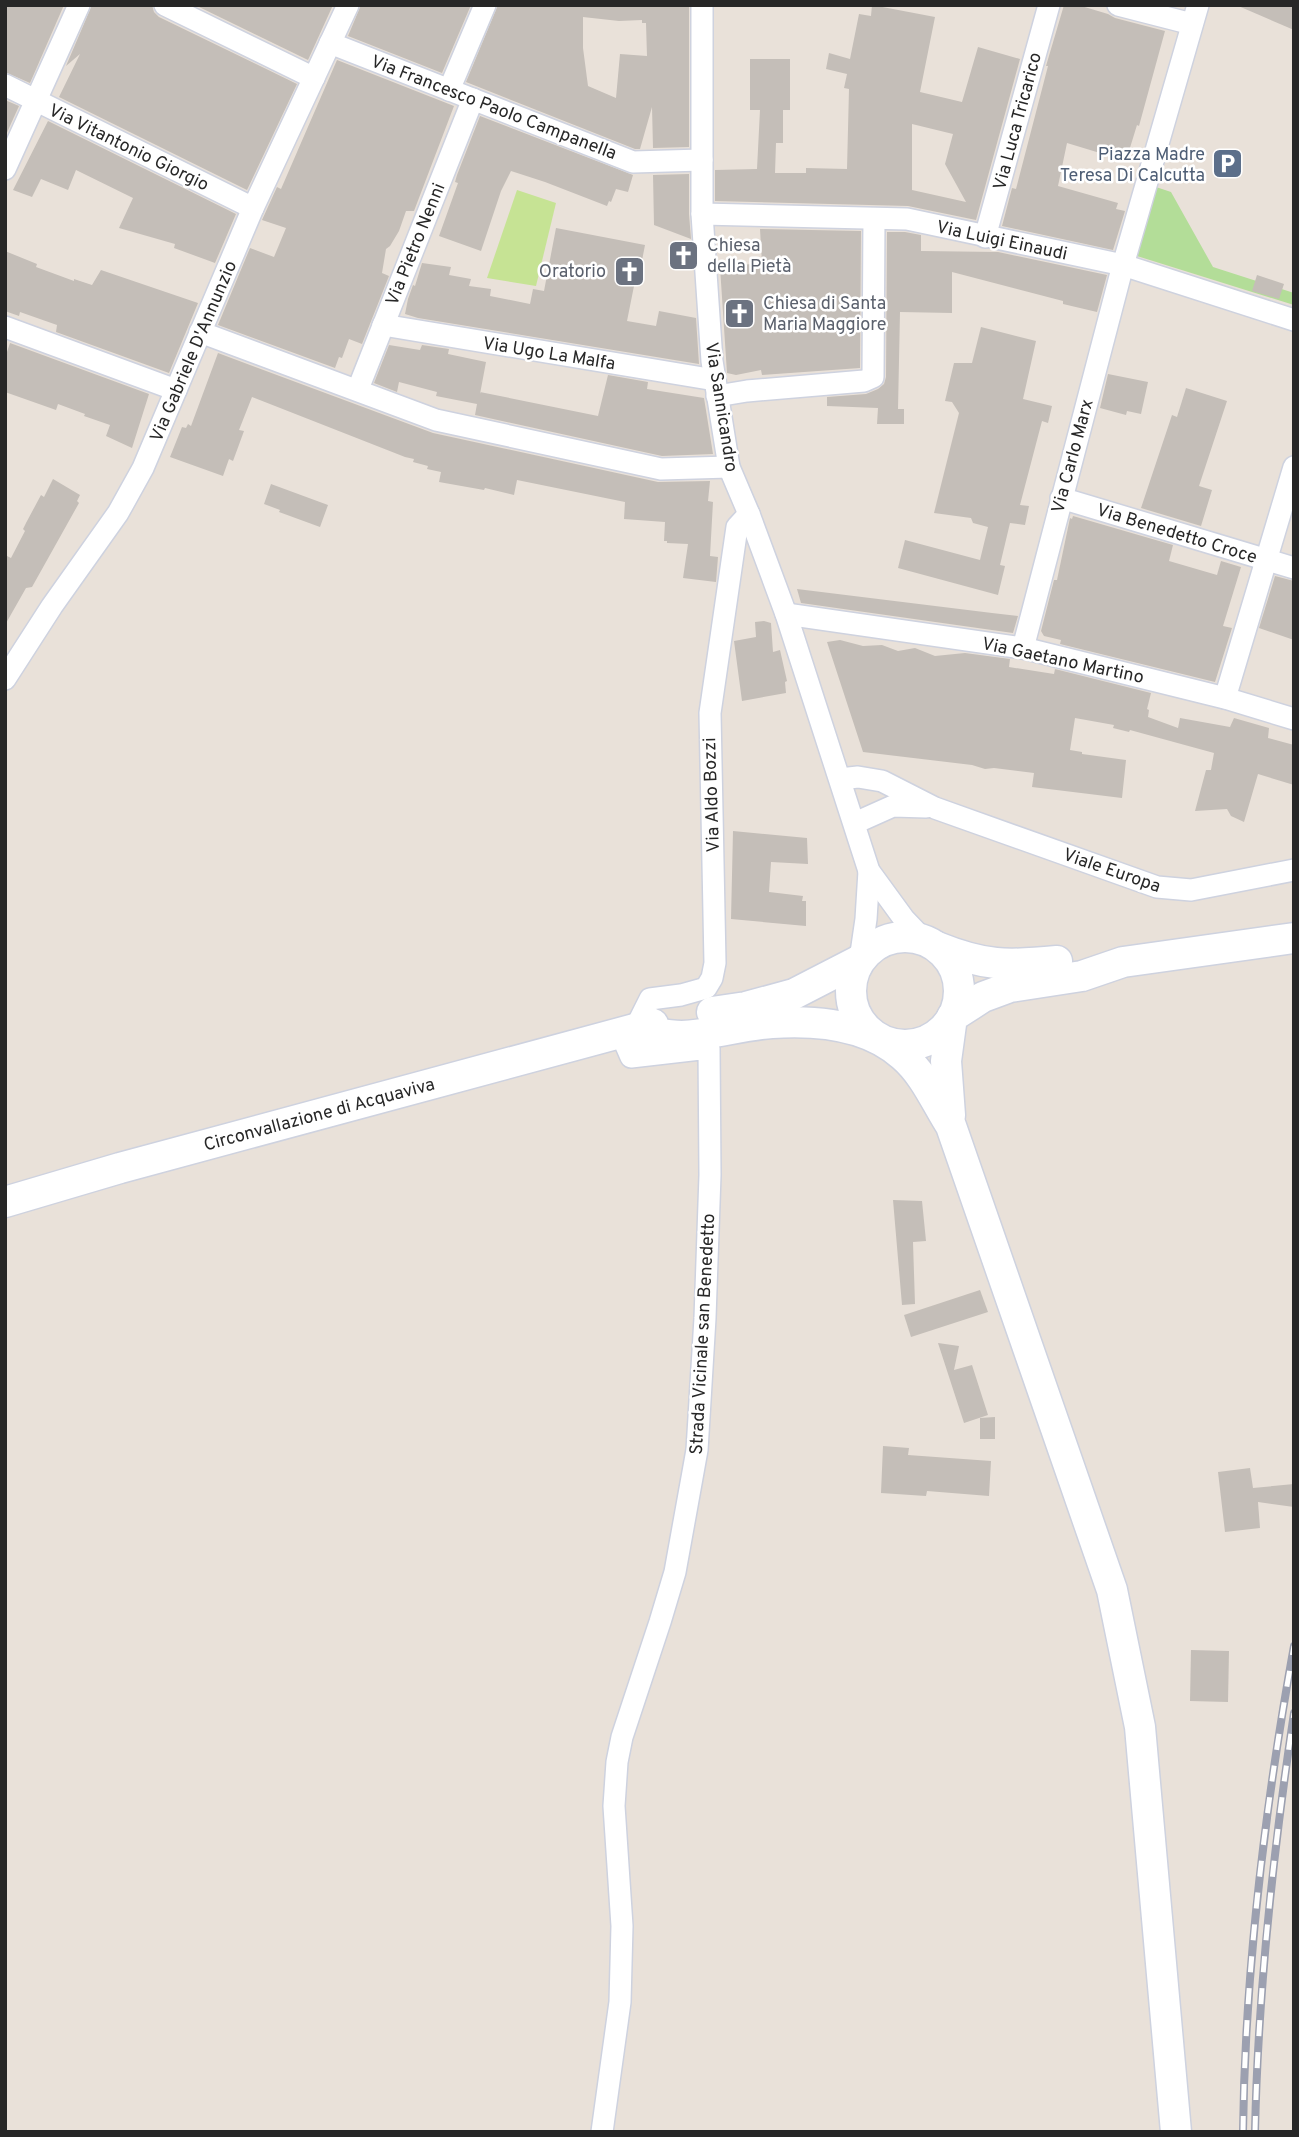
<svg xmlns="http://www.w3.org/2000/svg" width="1299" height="2137" font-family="Overpass,sans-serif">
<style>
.green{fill:#b3dd98}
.pitch{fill:#c6e394}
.building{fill:#c4beb8;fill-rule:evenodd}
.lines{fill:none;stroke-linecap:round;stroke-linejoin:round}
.minor-casing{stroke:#ced2df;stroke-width:24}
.secondary-casing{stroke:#ced2df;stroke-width:33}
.minor{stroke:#fff;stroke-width:21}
.secondary{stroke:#fff;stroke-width:30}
.rail-casing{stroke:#9ca0b0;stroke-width:8}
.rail{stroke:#fff;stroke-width:5;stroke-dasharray:16;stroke-linecap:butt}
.labels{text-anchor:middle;stroke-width:5;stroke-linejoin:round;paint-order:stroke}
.street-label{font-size:18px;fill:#272727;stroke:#fff}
.service-label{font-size:18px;fill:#4e5e75;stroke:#fff;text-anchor:end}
.worship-label{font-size:18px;fill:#5b616d;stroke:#fff;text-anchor:start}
</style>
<rect width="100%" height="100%" fill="#e9e1d9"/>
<path class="green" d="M1156 187 1171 192 1213 267 1294 293V305L1137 256Z"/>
<path class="pitch" d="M517 190 556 203 536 286 487 278Z"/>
<g class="building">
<path d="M5 5H64L30 83 5 72Z"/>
<path d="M92 5H152L154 12 159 17 297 84 247 190 59 97 80 54 66 66Z"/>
<path d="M195 5H333L308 60Z"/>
<path d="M361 5H471L442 73 348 36Z"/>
<path d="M498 5H689V147L653 148 652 107 640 149H635L466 82ZM583 17 619 21 642 20V23H646L647 56 620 54 616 98 588 86 583 48Z"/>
<path d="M872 5 935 17 920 92 962 102 978 47 1020 59 976 220 908 206 715 201V170L757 169 760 110H750V59H790V110H783V143H776L775 173H806V168L847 169 849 89 844 88 847 74 826 69 829 53 850 59 859 14 871 16ZM912 124 953 134 945 164 966 202 912 190Z"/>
<path d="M1064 5H1078L1108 14 1115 18 1165 31 1139 126 1137 125 1129 151 1127 150 1123 160 1067 143 1058 186 1118 203 1116 209 1125 211 1113 250 1002 226 1012 188 1016 189 1048 66H1046Z"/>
<path d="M1236 5H1294V30Z"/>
<path d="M337 60 454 106 414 211H406L399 231 390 246 386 249 382 273 389 276 362 344 349 339 342 358 339 357 335 368 218 325 250 248 274 257 286 228 262 220 277 187 281 189Z"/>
<path d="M5 100 19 106 5 137Z"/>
<path d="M480 116 633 175 628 192 616 189 611 202 609 201 607 206 545 182 511 171 501 191 481 251 439 236 458 183 455 182 457 175Z"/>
<path d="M48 121 236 214 215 263 174 248 175 244 119 228 133 198 76 170 68 190 41 179 32 197 13 190Z"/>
<path d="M689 174V214L691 239 654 225 653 175Z"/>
<path d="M556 228 645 245 639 276H636L627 321 656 326 659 311 696 318 699 364 418 318 405 314 408 299 413 285 415 286 422 263 451 267 449 275 471 279 469 286 491 289 490 296 530 304 533 289 544 291Z"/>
<path d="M760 229 861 231 860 368 762 375 761 370 736 375 727 373 720 267 762 263Z"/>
<path d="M887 232H905L921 235V251L998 252 1107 275 1097 312 1063 304V301L952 272V313L900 312 898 409H904V424H877L878 408 827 406V397L866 394 878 389 884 384 886 377Z"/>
<path d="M5 251 37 264 36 267 74 281V279L92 285 101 270 198 303 169 373 56 332 57 325 20 312 19 316 5 311Z"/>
<path d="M1257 275 1284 284 1279 299 1252 291Z"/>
<path d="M981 327 1036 341 1023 399 1052 406 1048 423 1042 421 1020 505 1029 506 1025 525 1010 523 1000 565 1005 566 998 595 898 568 905 540 980 560 988 527 973 523 971 518 934 513 959 413 952 402 945 401 954 363H972Z"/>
<path d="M10 343 149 394 132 448 106 436 110 425 84 416 85 414 58 404 56 410 5 392V358Z"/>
<path d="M389 345 420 350 422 345 449 349 448 354 486 362 480 394V392L598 416 608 375 648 382 647 389 704 398 713 454 662 456 475 415 477 404 436 396 437 392 399 382 397 392 374 383Z"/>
<path d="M218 353 433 433 658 482 710 481 708 501 713 502 710 556 718 557 716 582 683 578 688 544 667 543V541H664L665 522 624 519 625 502 517 480 514 495 485 488 484 490 439 482 441 472 427 469 428 466 413 462 414 459 405 457 252 397 239 430 244 431 233 461 229 459 223 476 170 457 182 427 186 428 188 424 191 426Z"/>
<path d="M1108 374 1148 382 1141 414 1127 411 1126 415 1100 408Z"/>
<path d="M1186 388 1227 401 1199 486 1212 490 1201 526 1141 508 1172 415 1177 417Z"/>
<path d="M53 479 80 495 77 501 79 503 32 587 26 588 5 625V555L11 558 25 531 23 529 26 523 41 495 44 497Z"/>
<path d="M271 484 328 505 320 527 279 512 280 510 264 504Z"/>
<path d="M1073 516 1173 545 1169 561 1217 575 1221 561 1241 567 1223 626 1232 628 1215 682 1060 644 1061 640 1044 636 1041 631 1054 580H1057L1070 518 1072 519Z"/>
<path d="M1275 576 1294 581V640L1259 628Z"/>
<path d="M797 589 992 613 1018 616 1013 633 801 603Z"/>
<path d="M764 621 771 623 773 652 780 650 787 681 785 682 786 693 742 701 734 641 756 637 755 622Z"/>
<path d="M840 640 863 646 882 645 898 651 915 648 935 656 965 653 1010 659 1009 667 1054 674 1055 669 1151 693 1147 709 1149 710 1148 717 1178 728 1180 718 1230 727 1234 718 1269 728 1268 738 1294 745V785L1258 774 1244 822 1231 816 1227 809 1195 811 1206 770H1211L1214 753 1130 730 1129 732 1113 728 1114 725 1075 718 1070 750 1082 752V754L1126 760 1122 798 1032 787 1034 773 994 768 985 769 972 765 863 752 827 642Z"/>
<path d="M733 831 807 838 808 864 771 862 769 892 803 896 802 901H806V926L731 919Z"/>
<path d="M893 1200 922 1201 926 1241 913 1242 915 1304 902 1305Z"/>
<path d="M980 1290 988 1312 911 1337 904 1315Z"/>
<path d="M938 1343 959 1346 954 1370 972 1365 988 1415 964 1423Z"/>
<path d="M995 1417V1439H980V1418Z"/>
<path d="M883 1446 909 1448 908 1455 991 1461 989 1496 927 1491 926 1496 881 1493Z"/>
<path d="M1250 1468 1253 1488 1294 1484V1507L1258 1502 1260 1528 1225 1532 1218 1472Z"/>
<path d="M1191 1650 1229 1651 1228 1702 1190 1701Z"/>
</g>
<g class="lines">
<defs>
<g id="minor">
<path d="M165 5 314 78"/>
<path d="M702 5V214L712 361 729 467 749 514 786 614 869 871 904 919 925 941"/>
<path d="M1118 5 1192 24"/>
<path d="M330 43 633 162 702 160"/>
<path d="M5 85 253 208"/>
<path d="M449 90 485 5"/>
<path d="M5 169 79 5"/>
<path d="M702 214 907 219 1123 265 1294 320"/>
<path d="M985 237 1049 5"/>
<path d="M383 325 715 380"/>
<path d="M5 327 176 390"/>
<path d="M200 332 436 420 661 469 729 467"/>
<path d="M358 389 473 99"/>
<path d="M717 396 747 391 864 381 873 377 874 219"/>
<path d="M1061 498 1294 568"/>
<path d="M786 614 1023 648 1225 698 1294 719"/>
<path d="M1023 648 1123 265 1198 5"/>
<path d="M5 679 52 606 118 513 143 468 253 208 348 5"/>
<path d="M1225 698 1294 467"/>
<path d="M840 779 858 777 882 781 935 808 1157 887 1191 890 1294 870"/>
<path d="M855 823 893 806 926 807"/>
<path d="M860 960 866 919 869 871"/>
<path d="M634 1031 650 999 681 995 706 988 712 978 715 963 710 713 737 527 749 514"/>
<path d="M602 2132 620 2002 622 1926 614 1806 617 1762 622 1737 660 1622 675 1572 697 1450 705 1318 710 1175 709 1048 631 1057 621 1034"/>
</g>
<g id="secondary">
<circle cx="905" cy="991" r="54"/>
<path d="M937 947C984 966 1007 966 1057 961"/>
<path d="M712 1012 746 1007 794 994 860 960"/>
<path d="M634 1031C650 1032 666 1036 682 1036 712 1035 742 1025 772 1023 817 1020 869 1025 903 1056 925 1075 936 1103 951 1126L1112 1590 1140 1727 1176 2132"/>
<path d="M950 1115 946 1061 952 1017 983 997 1010 987 1082 976 1123 962 1294 938"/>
<path d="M5 1202 120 1168 653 1024"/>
</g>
</defs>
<use href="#minor" class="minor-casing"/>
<use href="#secondary" class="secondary-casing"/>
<use href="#minor" class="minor"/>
<use href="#secondary" class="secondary"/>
<defs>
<g id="rail">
<path d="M1243 2132C1245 1969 1265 1806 1294 1646"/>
<path d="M1255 2132C1258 1991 1273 1852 1294 1713"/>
</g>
</defs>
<use href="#rail" class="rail-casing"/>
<use href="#rail" class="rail"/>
</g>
<defs>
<symbol id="parking-square" viewBox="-11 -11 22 22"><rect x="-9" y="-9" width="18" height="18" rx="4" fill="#5c6f8a" stroke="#fff"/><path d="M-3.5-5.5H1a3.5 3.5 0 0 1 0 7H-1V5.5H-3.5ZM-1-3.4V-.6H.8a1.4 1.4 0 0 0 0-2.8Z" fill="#fff"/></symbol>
<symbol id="church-square" viewBox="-11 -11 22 22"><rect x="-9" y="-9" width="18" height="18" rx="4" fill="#6b7280" stroke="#fff"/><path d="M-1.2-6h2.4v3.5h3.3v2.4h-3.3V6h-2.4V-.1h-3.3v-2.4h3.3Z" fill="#fff"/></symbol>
</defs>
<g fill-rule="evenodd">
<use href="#parking-square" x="1210" y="146" width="35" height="35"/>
<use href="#church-square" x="666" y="238" width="35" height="35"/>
<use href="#church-square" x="612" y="254" width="35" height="35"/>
<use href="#church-square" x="722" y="296" width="35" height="35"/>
</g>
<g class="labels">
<g class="street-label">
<text transform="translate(494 107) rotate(21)" y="6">Via Francesco Paolo Campanella</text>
<text transform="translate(1017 121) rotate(-75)" y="6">Via Luca Tricarico</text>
<text transform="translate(129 147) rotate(26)" y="6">Via Vitantonio Giorgio</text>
<text transform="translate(1002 240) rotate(12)" y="6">Via Luigi Einaudi</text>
<text transform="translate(415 244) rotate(-68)" y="6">Via Pietro Nenni</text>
<text transform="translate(193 351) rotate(-67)" y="6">Via Gabriele D'Annunzio</text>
<text transform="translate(549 353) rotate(9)" y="6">Via Ugo La Malfa</text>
<text transform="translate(722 407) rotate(81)" y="6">Via Sannicandro</text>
<text transform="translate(1072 456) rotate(-75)" y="6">Via Carlo Marx</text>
<text transform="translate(1177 533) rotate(17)" y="6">Via Benedetto Croce</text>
<text transform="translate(1063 660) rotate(12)" y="6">Via Gaetano Martino</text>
<text transform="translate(711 795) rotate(-92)" y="6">Via Aldo Bozzi</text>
<text transform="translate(1112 870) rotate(19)" y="6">Viale Europa</text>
<text transform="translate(319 1114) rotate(-15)" y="6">Circonvallazione di Acquaviva</text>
<text transform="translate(702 1334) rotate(-87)" y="6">Strada Vicinale san Benedetto</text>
</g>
<g class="service-label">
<text x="1205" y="160">Piazza Madre<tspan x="1205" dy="21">Teresa Di Calcutta</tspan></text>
</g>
<g class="worship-label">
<text x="707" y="251">Chiesa<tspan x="707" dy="21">della Pietà</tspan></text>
<text x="606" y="277" text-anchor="end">Oratorio</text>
<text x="763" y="309">Chiesa di Santa<tspan x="763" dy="21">Maria Maggiore</tspan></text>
</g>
</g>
<rect width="1299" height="2137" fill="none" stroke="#272727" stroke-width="14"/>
</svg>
